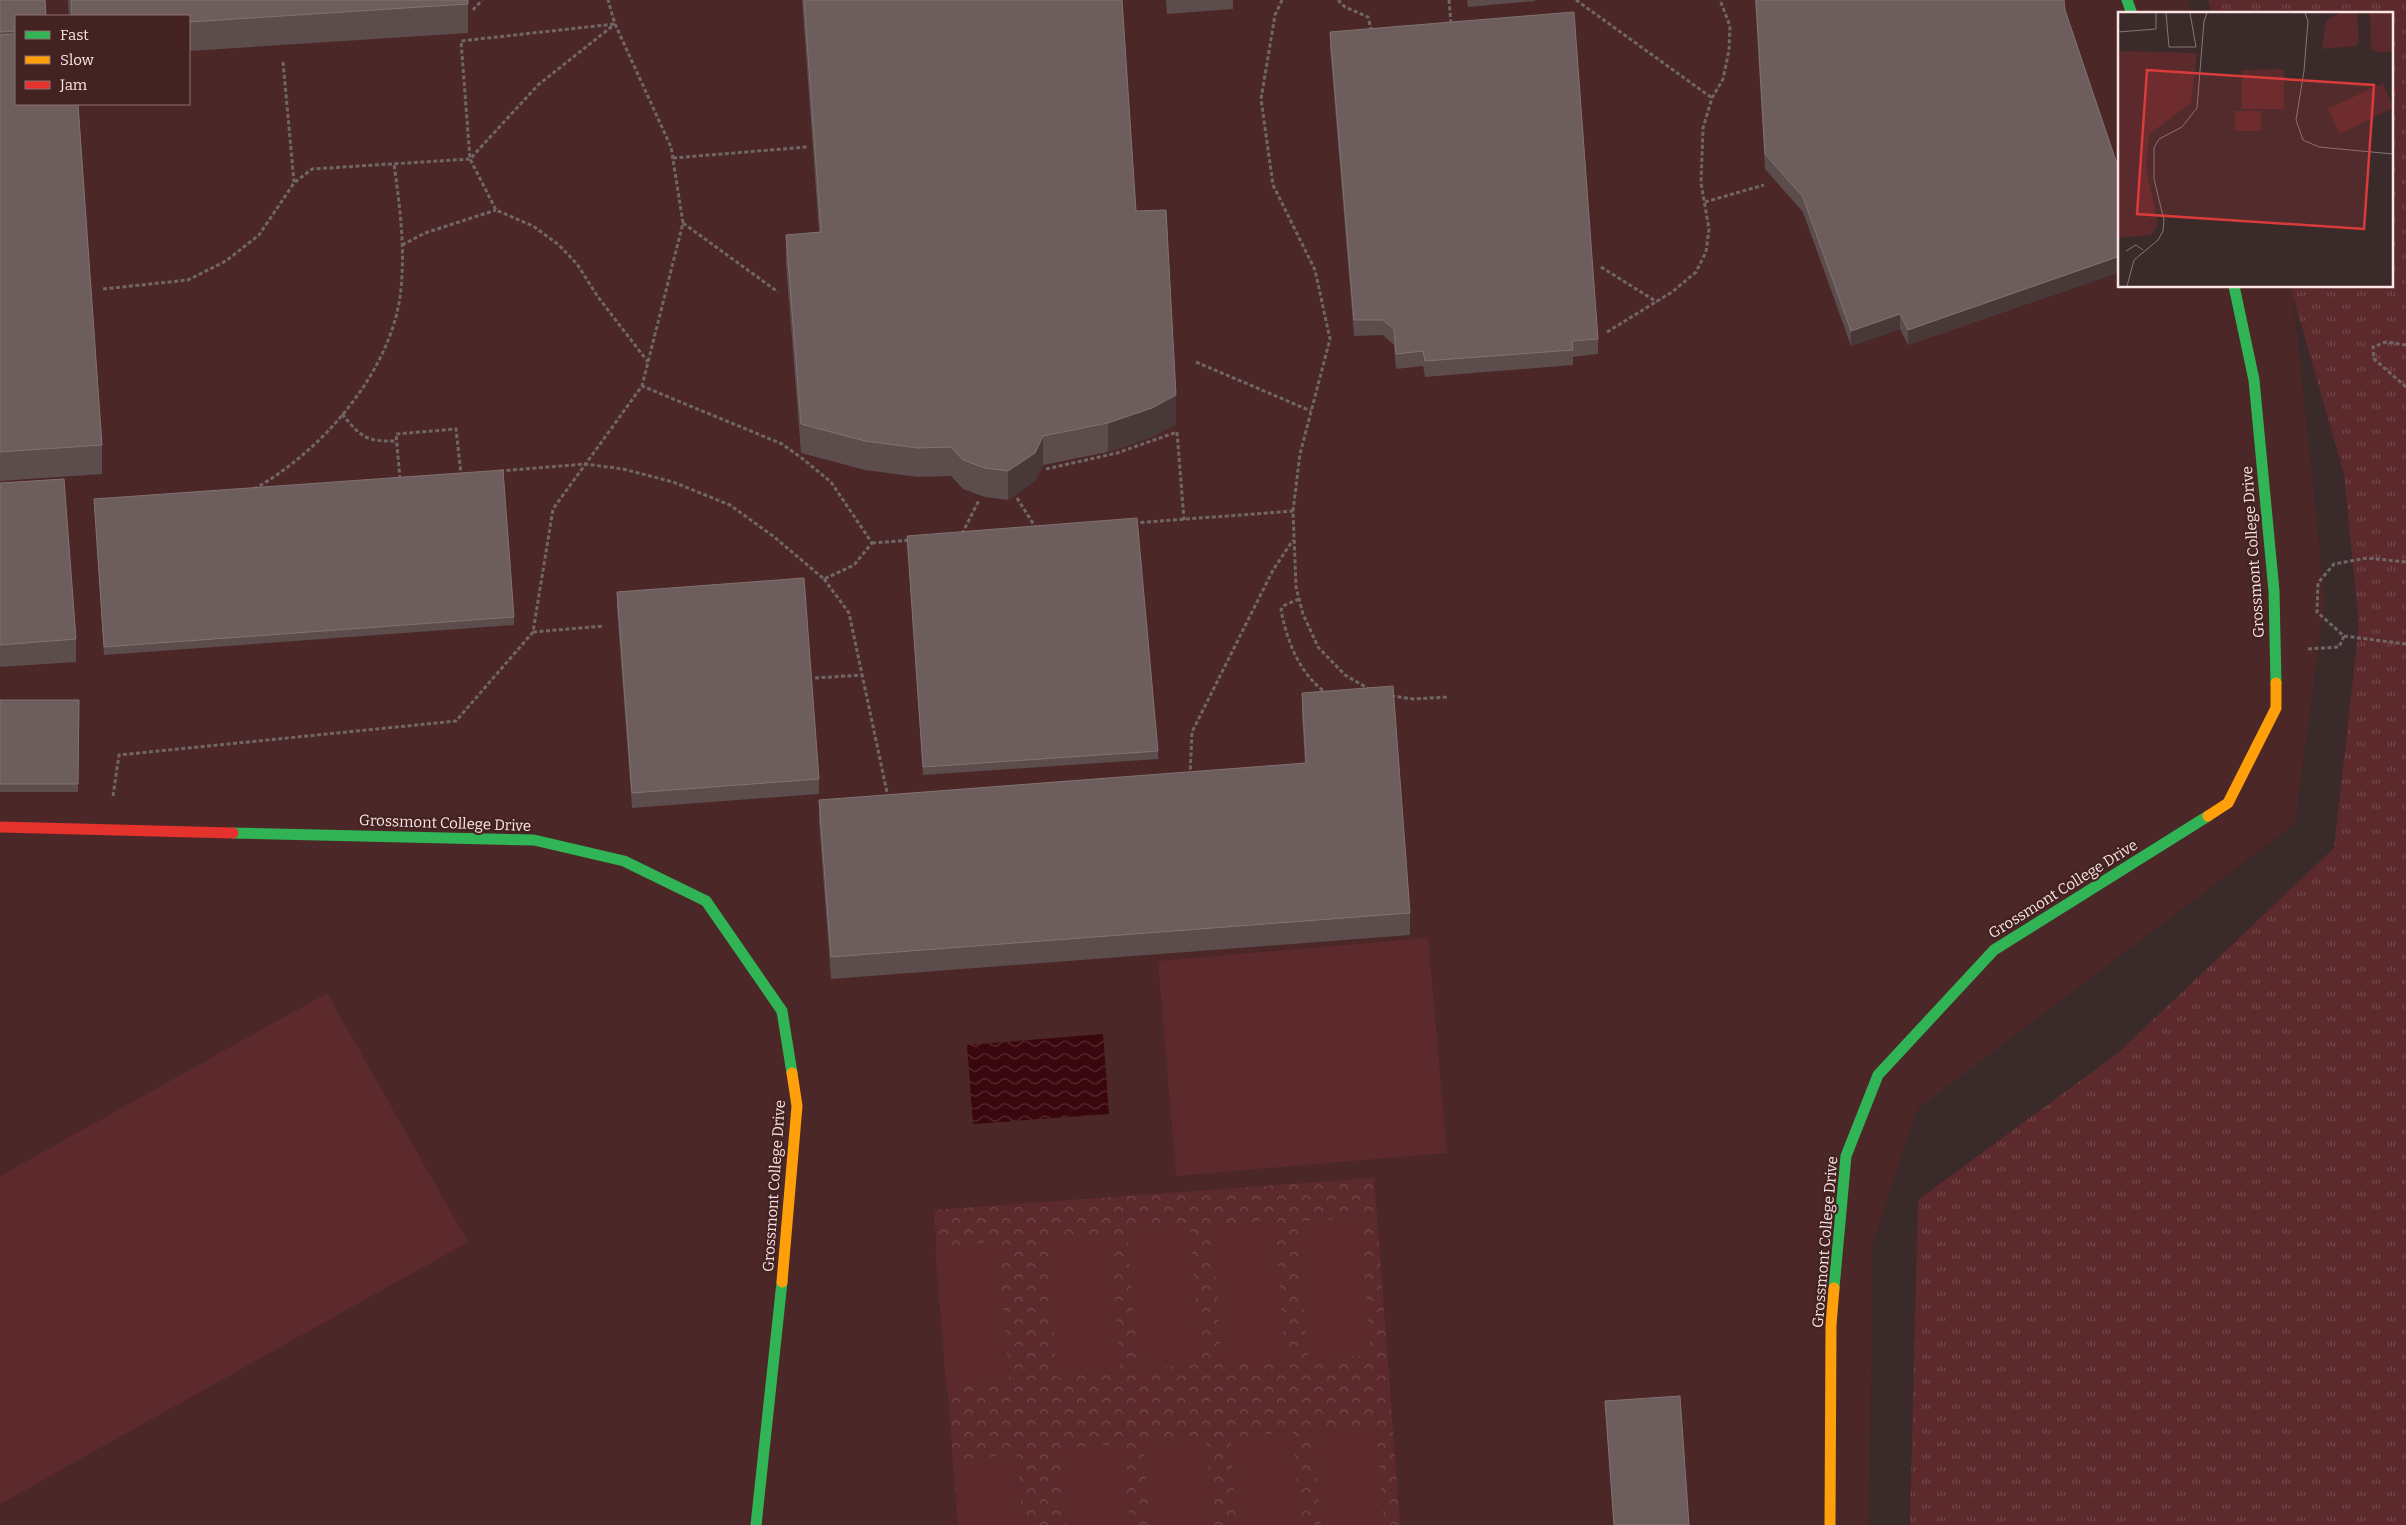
<svg xmlns="http://www.w3.org/2000/svg" width="2406" height="1525" font-family="Bitter,serif">
<style>
.built{fill:#4b2727;fill-rule:evenodd}
.grass{fill:url(#grass-tufts)}
.park{fill:url(#park-crowns)}
.pitch{fill:#5c2a2c}
.water{fill:url(#water-waves)}
.lines{fill:none;stroke-linecap:round;stroke-linejoin:round}
.path{stroke:#716666;stroke-width:3;stroke-dasharray:4 2.5;stroke-linecap:butt}
.fast{stroke:#30b455;stroke-width:11}
.slow{stroke:#ff9f0a;stroke-width:11}
.jam{stroke:#e5322d;stroke-width:11}
.wall{fill:#5c4c4c}
.shaded-wall{fill:#483838}
.building{fill:#6d5d5d;stroke:#837272}
.labels{text-anchor:middle;stroke-width:4.5;stroke-linejoin:round;paint-order:stroke}
.street-label{font-size:15px;fill:#fbe5e4;stroke:#432222}
.inset-road{fill:none;stroke:#887574;stroke-width:1}
.view{fill:#da3b3b;fill-opacity:0.15;stroke:#da3b3b;stroke-width:2.5}
.inset-edge{fill:none;stroke:#fbe5e4;stroke-width:2.5}
</style>
<defs>
<pattern id="grass-tufts" width="24" height="20" patternUnits="userSpaceOnUse" patternTransform="scale(1.25)"><rect width="24" height="20" fill="#5c2a2c"/><path d="M3 7l-1-3M5 7V3M7 7l1-3M15 17l-1-3M17 17v-4M19 17l1-3" fill="none" stroke="#74494a"/></pattern>
<pattern id="park-crowns" width="20" height="18" patternUnits="userSpaceOnUse" patternTransform="scale(1.25)"><rect width="20" height="18" fill="#5c2a2c"/><path d="M2 6a3 3 0 1 1 6 0M12 15a3 3 0 1 1 6 0" fill="none" stroke="#74494a"/></pattern>
<pattern id="water-waves" width="16" height="10" patternUnits="userSpaceOnUse" patternTransform="scale(1.25)"><rect width="16" height="10" fill="#3b070e"/><path d="M0 5q4-4 8 0t8 0" fill="none" stroke="#582b31"/></pattern>
</defs>
<rect width="100%" height="100%" fill="#3b2a2a"/>
<path class="built" d="M0 0H2187L2193 14H2120V286H2292L2325 599 2295 823 1917 1110 1873 1244 1869 1525H0ZM16 16H189V104H16Z"/>
<path class="grass" d="M2208 0H2406V1525H1910L1918 1200 2118 1053 2334 848 2359 625 2344 474 2290 286H2392V14H2212Z"/>
<path class="park" d="M1374 1178 1400 1525H958L934 1210Z"/>
<g class="pitch">
<path d="M1428 938 1447 1153 1176 1176 1158 961Z"/>
<path d="M327 993 468 1242 0 1504V1176Z"/>
<path d="M1360 1217 1371 1355 1308 1360 1297 1222Z"/>
<path d="M1275 1220 1285 1358 1222 1363 1212 1225Z"/>
<path d="M1190 1226 1201 1364 1138 1369 1127 1231Z"/>
<path d="M1110 1234 1120 1372 1057 1377 1047 1239Z"/>
<path d="M998 1242 1009 1380 946 1385 935 1247Z"/>
<path d="M1376 1427 1384 1525H1321L1313 1432Z"/>
<path d="M1293 1432 1300 1525H1237L1230 1437Z"/>
<path d="M1206 1438 1213 1525H1150L1143 1443Z"/>
<path d="M1123 1444 1130 1525H1066L1060 1449Z"/>
<path d="M1017 1455 1023 1525H959L954 1460Z"/>
</g>
<path class="water" d="M1103 1034 1109 1114 973 1124 967 1045Z"/>
<g class="lines">
<g class="path">
<path d="M1282 0 1275 15 1261 99 1273 185 1315 270 1330 339 1300 454 1293 511 1296 587 1303 614 1318 647 1345 675 1369 689"/>
<path d="M1338 0 1345 7 1368 17 1372 33"/>
<path d="M1449 0 1451 24"/>
<path d="M1576 0 1712 98"/>
<path d="M473 10 482 0"/>
<path d="M614 24 461 41 470 159 496 210 533 226 559 245 577 264 598 297 648 362"/>
<path d="M283 62 294 182"/>
<path d="M673 158 807 147"/>
<path d="M1705 202 1764 185"/>
<path d="M683 223 778 292"/>
<path d="M402 245 425 233 496 210"/>
<path d="M1601 267 1657 302"/>
<path d="M103 289 188 280 226 261 259 235 294 183 312 169 470 159 538 85 615 24"/>
<path d="M1607 332 1672 292 1696 272 1706 252 1709 229 1701 183 1703 128 1712 98 1723 79 1729 50 1730 26 1720 0"/>
<path d="M2406 345 2386 342 2373 347 2374 359 2406 387"/>
<path d="M1196 362 1311 411"/>
<path d="M342 414C361 437 366 442 397 441"/>
<path d="M1046 469 1117 453 1177 432 1184 520"/>
<path d="M500 471 585 464 623 469 673 482 730 505 773 536 824 579 854 565 872 543 831 482 803 459 782 444 642 386"/>
<path d="M400 479 396 434 456 429 461 474"/>
<path d="M254 489C321 452 389 374 400 297 406 252 400 208 394 164"/>
<path d="M1017 498 1036 528"/>
<path d="M1134 523 1293 511"/>
<path d="M962 534 979 500"/>
<path d="M872 543 911 540"/>
<path d="M824 579 849 613 888 797"/>
<path d="M1299 599 1283 606 1281 610C1287 641 1299 673 1326 693"/>
<path d="M533 632 604 626"/>
<path d="M2344 636 2406 644"/>
<path d="M2308 649 2339 647 2344 636 2317 612 2318 583 2334 564 2367 558 2406 562"/>
<path d="M815 678 862 675"/>
<path d="M1391 696 1414 699 1449 697"/>
<path d="M1190 776 1192 732 1273 570 1293 540"/>
<path d="M113 796 119 755 456 721 533 632 553 509 642 386 683 223 671 147 615 24 608 0"/>
</g>
<g class="fast">
<path d="M2127 0 2132 14"/>
<path d="M2234 286 2254 380 2274 591 2276 683"/>
<path d="M233 833 534 840 624 861 706 901 782 1011 792 1073"/>
<path d="M1834 1288 1846 1156 1878 1075 1994 950 2208 816"/>
<path d="M756 1525 782 1282"/>
</g>
<g class="slow">
<path d="M2208 816 2228 803 2276 708V683"/>
<path d="M782 1282 797 1106 792 1073"/>
<path d="M1830 1525 1831 1325 1834 1288"/>
</g>
<path class="jam" d="M0 827 233 833"/>
</g>
<g class="wall">
<path d="M0 0 16 16V104L102 445V474L0 481Z"/>
<path d="M68 0H468V33L189 51V16H69Z"/>
<path d="M802 0H1122L1136 211 1176 424 1152 437 1108 452 1043 465 1035 481 1008 500 985 497 963 489 951 476 918 477 865 470 801 453 786 264V235L819 232Z"/>
<path d="M1166 0H1233V9L1167 14Z"/>
<path d="M1467 0H1535V1L1468 7Z"/>
<path d="M1755 0H2064L2065 10 2120 173V272L1908 345 1900 329 1851 346 1803 212 1765 169Z"/>
<path d="M1330 32 1598 339V354L1573 357V365L1425 377 1423 366 1396 369 1394 345 1383 335 1354 336 1330 47Z"/>
<path d="M0 483 76 639V662L0 667Z"/>
<path d="M94 499 514 617V625L104 655Z"/>
<path d="M907 536 1158 751V759L923 775Z"/>
<path d="M617 592 819 779V794L632 808 617 608Z"/>
<path d="M1302 693 1410 913V935L831 979 819 822V800L1305 763 1302 715Z"/>
<path d="M0 700H79L78 792H0Z"/>
<path d="M1605 1401 1689 1525H1614Z"/>
</g>
<g class="shaded-wall">
<path d="M2120 256V272L1908 345V330Z"/>
<path d="M1900 314V329L1851 346V331Z"/>
<path d="M1176 395V424L1152 437 1108 452V423Z"/>
<path d="M1043 436V465L1035 481 1008 500V471Z"/>
</g>
<g class="building">
<path d="M0 0H45L46 16H16V31L0 32Z"/>
<path d="M71 0H468V4L189 22V16H72Z"/>
<path d="M804 0H1122L1136 211 1166 210 1176 395 1152 408 1108 423 1043 436 1035 453 1008 471 985 468 963 460 951 447 918 448 865 441 801 424 786 235 821 232Z"/>
<path d="M1756 0H2064L2065 10 2120 173V256L1908 330 1900 314 1851 331 1803 197 1765 154Z"/>
<path d="M1574 12 1598 339 1572 341 1573 350 1425 361 1423 351 1396 354 1394 329 1383 320H1354L1330 32Z"/>
<path d="M16 34V104H78L102 445 0 452V35Z"/>
<path d="M503 470 514 617 104 647 94 499Z"/>
<path d="M64 479 76 639 0 645V483Z"/>
<path d="M1137 518 1158 751 923 767 907 536Z"/>
<path d="M804 578 819 779 632 793 617 592Z"/>
<path d="M1393 686 1410 913 831 957 819 800 1306 763 1302 693Z"/>
<path d="M0 700H79L78 784H0Z"/>
<path d="M1680 1396 1689 1525H1614L1605 1401Z"/>
</g>
<g class="labels">
<g class="street-label">
<text transform="translate(2253 552) rotate(-94)" y="5">Grossmont College Drive</text>
<text transform="translate(445 823) rotate(2)" y="5">Grossmont College Drive</text>
<text transform="translate(2063 889) rotate(-32)" y="5">Grossmont College Drive</text>
<text transform="translate(774 1186) rotate(-86)" y="5">Grossmont College Drive</text>
<text transform="translate(1825 1242) rotate(-85)" y="5">Grossmont College Drive</text>
</g>
</g>
<g transform="translate(2118 12)">
<rect width="275" height="275" fill="#3b2a2a"/>
<path d="M0 39 79 41 73 91 31 122 28 157 40 212 33 223 0 226Z" fill="#5c2a2c"/>
<path d="M166 57V97H124V58Z" fill="#5c2a2c"/>
<path d="M220 1H239L241 30 238 34 204 37 208 9ZM252 1H275V40H258L253 36ZM265 71 275 96 222 122 210 97ZM117 99H143V119H117Z" fill="#5c2a2c"/>
<path class="inset-road" d="M48 1 51 35H78L72 1M187 1 190 9 186 59 178 108 185 128 201 135 275 142M0 20 38 17V1M8 239 18 233 25 238M9 274 16 248 40 228 45 219 46 208 36 167V136L41 127 64 115 79 96 86 9 89 1"/>
<path class="view" d="M29 58 256 73 246 217 19 202Z"/>
<rect width="275" height="275" class="inset-edge"/>
</g>
<rect x="15" y="15" width="175" height="90" fill="#432222" stroke="#8d7070"/>
<rect x="25" y="31" width="25" height="8" fill="#30b455" stroke="#8d7070"/>
<text x="60" y="40" font-size="15" fill="#fbe5e4">Fast</text>
<rect x="25" y="56" width="25" height="8" fill="#ff9f0a" stroke="#8d7070"/>
<text x="60" y="65" font-size="15" fill="#fbe5e4">Slow</text>
<rect x="25" y="81" width="25" height="8" fill="#e5322d" stroke="#8d7070"/>
<text x="60" y="90" font-size="15" fill="#fbe5e4">Jam</text>
</svg>
